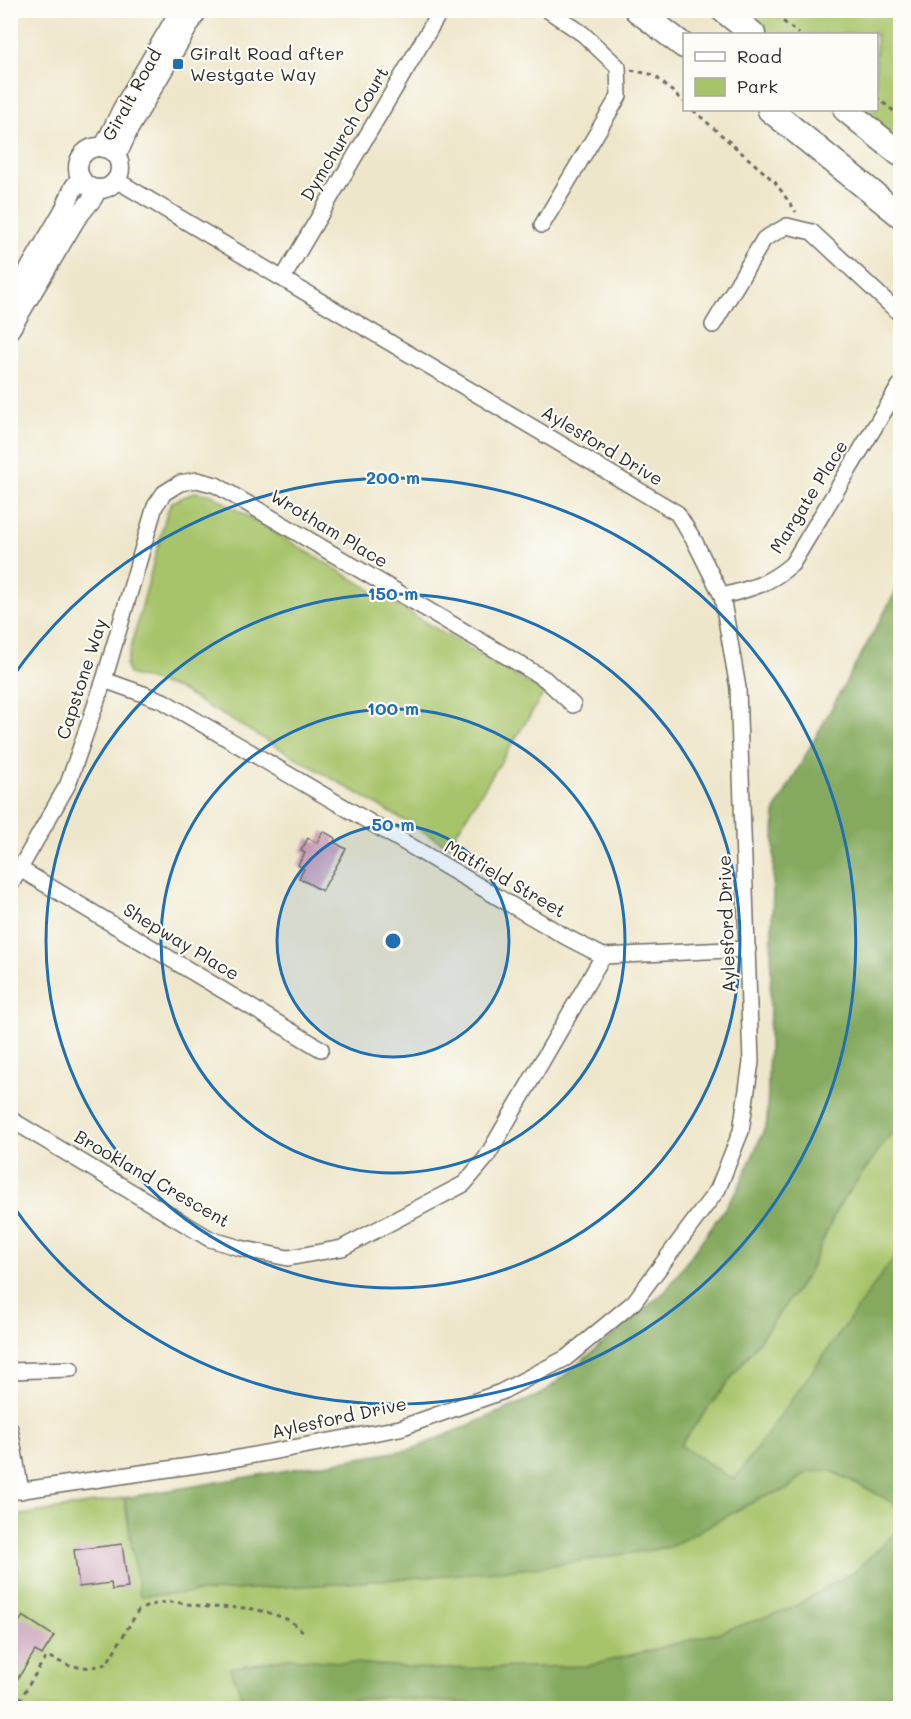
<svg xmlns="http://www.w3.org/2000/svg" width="911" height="1719" font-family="Mali,sans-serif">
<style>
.green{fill:#a7c46b;stroke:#69784b;stroke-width:1.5}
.forest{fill:#85aa5f;stroke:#586a45;stroke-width:1.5}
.building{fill:#c599b4}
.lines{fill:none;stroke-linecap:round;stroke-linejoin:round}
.minor-casing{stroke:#6f6c63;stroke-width:18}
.tertiary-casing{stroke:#6f6c63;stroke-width:21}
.primary-casing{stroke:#6f6c63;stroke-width:27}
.path{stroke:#6f6c63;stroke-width:3;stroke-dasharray:4.5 4.5;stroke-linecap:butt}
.minor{stroke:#fff;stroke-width:15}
.tertiary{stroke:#fff;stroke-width:18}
.primary{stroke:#fff;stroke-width:24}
.ring{fill:none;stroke:#1f6fb2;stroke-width:3}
.poi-dot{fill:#1f6fb2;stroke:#fdfcf7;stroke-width:2}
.labels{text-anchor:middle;stroke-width:4.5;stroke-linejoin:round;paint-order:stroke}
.poi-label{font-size:18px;fill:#2b2b2b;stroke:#fdfcf7;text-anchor:start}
.street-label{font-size:18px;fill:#2b2b2b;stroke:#fdfcf7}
.centre{fill:#1f6fb2;stroke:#fdfcf7;stroke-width:3}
.ring-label{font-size:18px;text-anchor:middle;font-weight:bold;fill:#1f6fb2;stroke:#fdfcf7;stroke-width:4.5;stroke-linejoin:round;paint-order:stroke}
</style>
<rect width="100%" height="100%" fill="#fdfcf7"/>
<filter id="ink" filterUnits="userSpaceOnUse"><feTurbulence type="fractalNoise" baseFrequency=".0167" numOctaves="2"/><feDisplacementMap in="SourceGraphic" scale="12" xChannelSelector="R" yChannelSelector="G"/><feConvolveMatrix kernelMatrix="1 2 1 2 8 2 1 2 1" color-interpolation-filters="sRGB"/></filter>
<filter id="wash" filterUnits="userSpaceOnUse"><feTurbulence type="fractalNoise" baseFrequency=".008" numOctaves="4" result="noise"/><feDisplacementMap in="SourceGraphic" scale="24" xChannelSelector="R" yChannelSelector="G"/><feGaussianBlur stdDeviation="1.35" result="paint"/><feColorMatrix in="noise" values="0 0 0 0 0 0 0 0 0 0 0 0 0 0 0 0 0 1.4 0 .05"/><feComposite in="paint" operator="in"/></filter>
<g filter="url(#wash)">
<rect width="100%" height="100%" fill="#eee6ca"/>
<g class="green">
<path d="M731 11H900V141L859 110H876V34H762Z"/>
<path d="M196 492 212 495 544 693 448 846 178 689 129 674 126 666 167 512 172 502Z"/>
<path d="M900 584V1708H11V1517L413 1449 542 1394 666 1291 737 1191 767 1123 775 811Z"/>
</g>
<g class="forest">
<path d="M900 584V1121L838 1207 808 1274 751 1352 680 1445 734 1480 900 1249V1518L893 1503 866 1488 831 1471 808 1472 786 1490 762 1497 670 1547 535 1568 335 1584 140 1596 124 1498 413 1449 542 1394 666 1291 737 1191 767 1123 775 811Z"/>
<path d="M900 1528V1708H532L379 1697 300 1707 267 1708H259L245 1704 230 1668 289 1658 432 1669 588 1666 721 1632 794 1607 856 1570Z"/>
</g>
<g id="blocks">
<g class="building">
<path d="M323 831 335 838 334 842 346 849 322 891 299 878 304 869 298 865 305 853 301 851 308 838 317 843Z"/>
<path d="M122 1544 128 1588 112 1590 111 1583 79 1587 74 1550Z"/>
<path d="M23 1616 54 1636 42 1655 35 1651 10 1691V1621L17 1625Z"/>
</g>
</g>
</g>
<g filter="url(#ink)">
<use href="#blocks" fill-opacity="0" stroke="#6f6c63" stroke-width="1.5"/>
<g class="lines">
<defs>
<g id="minor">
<path d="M542 225 619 96 618 67 583 34 548 10"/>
<path d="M283 278 441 10"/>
<path d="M713 325 764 239 787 226 812 232 900 314"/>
<path d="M722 596C751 589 769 584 792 564L900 385"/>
<path d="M104 680 163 701 566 937 603 956 748 949"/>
<path d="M20 869 321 1049"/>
<path d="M10 886 68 784 104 680 155 506 164 493 180 483 197 480 216 485 545 679 573 705"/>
<path d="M10 1119 210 1239 240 1248 288 1258 342 1248 464 1184 486 1158 603 956"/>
<path d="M10 1371 71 1369"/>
<path d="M10 1429 21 1491"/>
<path d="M10 1492 217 1462 400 1428 501 1392 566 1358 634 1302 718 1189 741 1131 751 1062 738 688 722 596 695 542 677 513 116 180"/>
</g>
<g id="tertiary">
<circle cx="99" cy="168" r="21"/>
<path d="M103 148 122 109 180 10"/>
<path d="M115 154 121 147 129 129 198 10"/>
<path d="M10 302 64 210 74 187 81 178"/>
<path d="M10 330 76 219 93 198 98 189"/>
</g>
<g id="primary">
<path d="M637 10 684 46"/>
<path d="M723 10 753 34"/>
<path d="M770 110 900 215"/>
<path d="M846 110 900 154"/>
</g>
</defs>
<use href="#minor" class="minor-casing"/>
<use href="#tertiary" class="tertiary-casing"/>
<use href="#primary" class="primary-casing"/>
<g class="path">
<path d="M769 10 799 34"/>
<path d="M631 70 654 75 684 102"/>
<path d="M876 97 900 116"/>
<path d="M693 110 775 182 796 212"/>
<path d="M15 1708 42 1663 47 1657C56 1658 63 1665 71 1666 82 1668 98 1668 107 1663L138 1611 148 1606 159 1603 174 1602 208 1607 249 1608 270 1613 289 1620 304 1632"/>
</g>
<use href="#minor" class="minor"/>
<use href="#tertiary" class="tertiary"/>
<use href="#primary" class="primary"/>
</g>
</g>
<circle cx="393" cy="941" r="116" fill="#1f6fb2" fill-opacity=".12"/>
<g class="ring">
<circle cx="393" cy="941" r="116"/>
<circle cx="393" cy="941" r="232"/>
<circle cx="393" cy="941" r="347"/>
<path d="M11 679A463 463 0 1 1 11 1203"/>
</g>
<rect class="poi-dot" x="172" y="58" width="12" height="12" rx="3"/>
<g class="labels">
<g class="poi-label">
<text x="190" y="60">Giralt Road after<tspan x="190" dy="21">Westgate Way</tspan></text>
</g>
<g class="street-label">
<text transform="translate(132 95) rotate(-61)" y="6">Giralt Road</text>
<text transform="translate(345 134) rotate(-59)" y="6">Dymchurch Court</text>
<text transform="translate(602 446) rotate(31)" y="6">Aylesford Drive</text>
<text transform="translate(809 497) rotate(-58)" y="6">Margate Place</text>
<text transform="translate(329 529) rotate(31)" y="6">Wrotham Place</text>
<text transform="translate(82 679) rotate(-72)" y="6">Capstone Way</text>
<text transform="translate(505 879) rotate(30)" y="6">Matfield Street</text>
<text transform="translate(727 924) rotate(-92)" y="6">Aylesford Drive</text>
<text transform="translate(181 942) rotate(31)" y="6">Shepway Place</text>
<text transform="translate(152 1179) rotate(30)" y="6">Brookland Crescent</text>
<text transform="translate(339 1418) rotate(-12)" y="6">Aylesford Drive</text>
</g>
</g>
<circle cx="393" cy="941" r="9" class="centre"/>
<g class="ring-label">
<text x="393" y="484">200 m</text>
<text x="393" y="600">150 m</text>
<text x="393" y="715">100 m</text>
<text x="393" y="831">50 m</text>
</g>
<rect width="911" height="1719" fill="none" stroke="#fdfcf7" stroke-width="36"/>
<rect x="683" y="33" width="195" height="78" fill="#fdfcf7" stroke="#a9a8a5" stroke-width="1.5"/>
<rect x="695" y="52" width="30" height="9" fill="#ffffff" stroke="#a9a8a5" stroke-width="1.5"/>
<text x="737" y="63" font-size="18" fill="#2b2b2b">Road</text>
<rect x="695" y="78" width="30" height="18" fill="#a7c46b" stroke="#a9a8a5" stroke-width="1.5"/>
<text x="737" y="93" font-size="18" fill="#2b2b2b">Park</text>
</svg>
